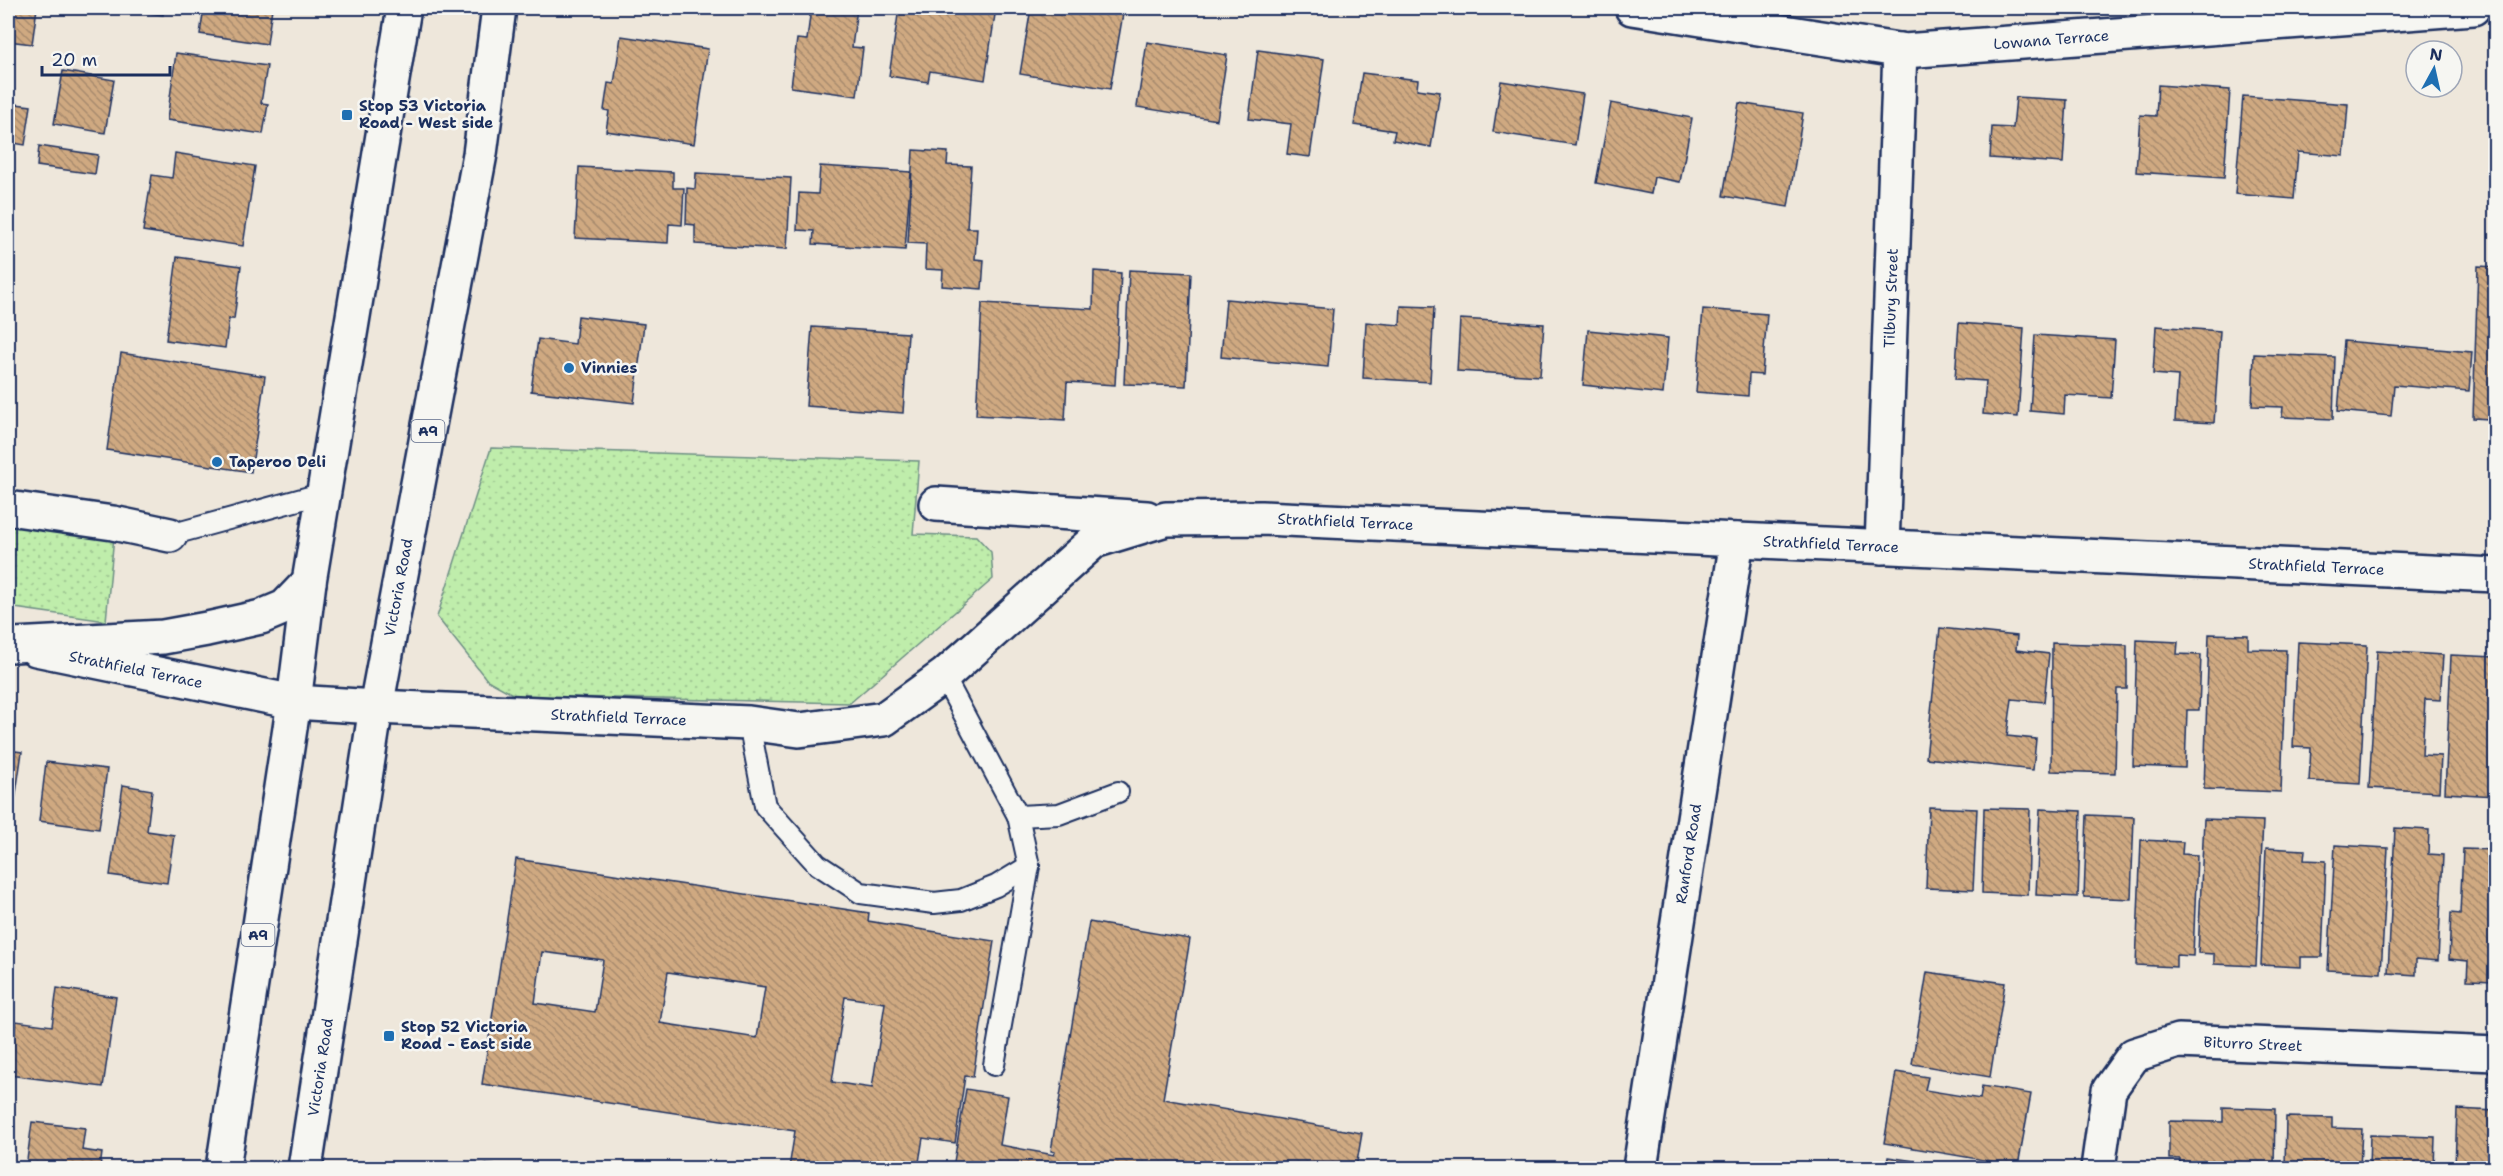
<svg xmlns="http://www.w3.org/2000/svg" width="2503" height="1176" font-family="'Shantell Sans',sans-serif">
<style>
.grass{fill:url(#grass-dots);stroke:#6d8e84;stroke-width:1.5}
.building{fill:url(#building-back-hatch);stroke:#1b2f5e;stroke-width:1.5;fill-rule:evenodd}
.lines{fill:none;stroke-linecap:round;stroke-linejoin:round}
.lane-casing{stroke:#1b2f5e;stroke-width:24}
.street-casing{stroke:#1b2f5e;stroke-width:38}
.secondary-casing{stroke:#1b2f5e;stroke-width:38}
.highway-casing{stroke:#1b2f5e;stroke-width:38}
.lane{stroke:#f6f6f2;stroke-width:20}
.street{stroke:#f6f6f2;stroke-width:33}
.secondary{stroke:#f6f6f2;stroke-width:33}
.highway{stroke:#f6f6f2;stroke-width:33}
.poi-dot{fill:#1f6fb2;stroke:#f6f6f2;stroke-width:2}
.labels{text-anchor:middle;stroke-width:5;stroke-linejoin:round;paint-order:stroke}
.shield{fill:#f6f6f2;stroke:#5d6b8a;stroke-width:1.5}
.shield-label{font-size:14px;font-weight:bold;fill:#1b2f5e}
.street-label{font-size:15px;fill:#1b2f5e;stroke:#f6f6f2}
.poi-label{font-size:15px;font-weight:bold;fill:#1b2f5e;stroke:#f6f6f2;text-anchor:start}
</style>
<defs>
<pattern id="grass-dots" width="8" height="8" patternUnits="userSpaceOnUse" patternTransform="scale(1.5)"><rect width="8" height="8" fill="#bfedab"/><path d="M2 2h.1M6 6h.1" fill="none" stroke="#a4cc96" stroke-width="1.8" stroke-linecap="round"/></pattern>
<pattern id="building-back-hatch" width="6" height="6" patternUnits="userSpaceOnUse" patternTransform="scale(1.5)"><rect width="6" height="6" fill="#cfa981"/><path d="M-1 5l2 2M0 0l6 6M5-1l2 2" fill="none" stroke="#a78a6d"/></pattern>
</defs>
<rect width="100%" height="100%" fill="#eee7db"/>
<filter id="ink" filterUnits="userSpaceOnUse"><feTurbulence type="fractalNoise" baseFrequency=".0167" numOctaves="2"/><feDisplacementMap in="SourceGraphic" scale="12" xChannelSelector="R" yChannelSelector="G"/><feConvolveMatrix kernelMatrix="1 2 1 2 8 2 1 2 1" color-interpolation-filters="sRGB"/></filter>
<g filter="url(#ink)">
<g class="grass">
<path d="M491 448 919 461 913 534 976 536 991 552 993 579 850 703 516 696 487 680 437 617Z"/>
<path d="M8 520 114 536 106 621 8 607Z"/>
</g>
<g class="building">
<path d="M8 8H37L32 44 8 41Z"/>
<path d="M109 8H164L163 15Z"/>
<path d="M204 8H272L267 44 200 34Z"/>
<path d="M811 8H857L852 47 863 48 857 96 791 87 797 39 807 40Z"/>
<path d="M899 8H996L985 80 930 71 928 82 889 76Z"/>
<path d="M1031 8H1124L1110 89 1020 74Z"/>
<path d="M621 36 708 49 694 144 606 131 609 111 604 110 608 83 614 84Z"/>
<path d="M1147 42 1227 55 1217 120 1137 107Z"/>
<path d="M1258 50 1324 59 1310 157 1287 154 1291 124 1249 119Z"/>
<path d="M176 53 267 66 261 103 268 104 263 134 167 120Z"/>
<path d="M63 71 114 80 105 133 54 124Z"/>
<path d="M1362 73 1418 80 1417 89 1440 92 1431 147 1393 140 1395 131 1354 125Z"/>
<path d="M1501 81 1583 94 1575 145 1493 132Z"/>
<path d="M2158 85 2230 90 2224 178 2136 172 2140 115 2156 116Z"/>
<path d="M2243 96 2348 104 2344 156 2298 152 2294 199 2235 194Z"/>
<path d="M2016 97 2067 100 2063 163 1990 158 1992 127 2013 128Z"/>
<path d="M8 103 31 106 25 145 8 142Z"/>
<path d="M1611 103 1692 118 1680 182 1654 177 1651 194 1596 183Z"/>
<path d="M1739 103 1803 113 1788 207 1723 196Z"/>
<path d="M39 146 98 155 95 174 37 166Z"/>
<path d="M913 150 948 152 947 165 971 166 967 228H977L975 259 984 260 982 289 942 286 943 270 925 269 926 244 908 243Z"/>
<path d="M175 153 255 166 243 246 143 231 152 175 172 178Z"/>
<path d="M820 166 911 172 905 250 813 244 814 231 797 230 799 193 818 194Z"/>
<path d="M579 167 673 172V188H684L682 225 669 224 668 243 575 238Z"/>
<path d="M696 173 791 178 787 249 695 244V225L686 224 687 188 695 189Z"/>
<path d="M177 257 241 266 234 319H229L225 348 166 340Z"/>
<path d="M2478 266 2496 267V443H2489L2490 419 2473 418Z"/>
<path d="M1129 270 1191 273 1186 386 1124 384Z"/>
<path d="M1094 271 1121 273 1115 385 1067 382 1065 420 976 415 982 303 1093 309Z"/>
<path d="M1226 299 1333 309 1328 367 1221 357Z"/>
<path d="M1401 306 1434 307 1430 382 1363 378 1366 322 1400 325Z"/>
<path d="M1703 309 1767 314 1762 375 1749 374 1748 396 1696 392Z"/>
<path d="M578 316 644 324 634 403 531 391 538 339 575 344Z"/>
<path d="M1460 319 1544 324 1540 376 1457 371Z"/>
<path d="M1959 323 2024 328 2018 417 1983 414 1986 381 1955 379Z"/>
<path d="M2156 326 2220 331 2214 423 2175 421 2178 376 2153 374Z"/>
<path d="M812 327 908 333 903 413 806 406Z"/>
<path d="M1588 330 1668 338 1663 394 1583 385Z"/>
<path d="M2035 335 2115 340 2111 398 2065 395 2064 414 2030 411Z"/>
<path d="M2344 341 2472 352 2469 391 2394 385 2391 416 2338 411Z"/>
<path d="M121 353 265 376 251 472 107 450Z"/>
<path d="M2254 354 2335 357 2333 419 2282 417 2283 407 2252 406Z"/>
<path d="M1940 628 2017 636 2016 650 2049 654 2044 702 2012 699 2007 736 2036 739 2033 770 1926 758Z"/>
<path d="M2209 634 2248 635V649L2286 650 2281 792 2204 789Z"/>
<path d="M2137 640 2178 642 2177 654 2201 655 2199 710H2187L2185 768 2133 766Z"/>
<path d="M2298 642 2367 645 2360 784 2309 781 2311 748 2293 747Z"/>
<path d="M2052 643 2127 645V689H2117L2115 773 2051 771Z"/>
<path d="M2377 651 2443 655 2440 700 2425 699 2422 755 2441 756 2439 792 2369 788Z"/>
<path d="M2451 655 2496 657V796L2445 793Z"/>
<path d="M8 750 22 752 8 848Z"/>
<path d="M46 762 107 769 99 829 39 821Z"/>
<path d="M123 785 152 790 147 831 174 835 167 883 110 875Z"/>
<path d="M1929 807 1977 809 1973 890 1926 888Z"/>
<path d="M1984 808 2030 809 2028 895 1982 893Z"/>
<path d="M2040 809 2081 811 2078 897 2036 895Z"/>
<path d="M2087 815 2134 817 2131 899 2084 897Z"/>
<path d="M2204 819 2263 821 2256 966 2214 964V954L2198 953Z"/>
<path d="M2395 828 2429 830 2428 854 2443 855 2438 961 2416 959V975L2388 973Z"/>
<path d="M2141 840 2183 842 2182 854 2197 855 2193 956 2176 955V967L2136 965Z"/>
<path d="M2335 845 2388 848 2381 973 2328 970Z"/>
<path d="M2266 848 2305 850 2304 860 2326 861 2322 957H2301V967L2261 965Z"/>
<path d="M2463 849 2496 850V981L2467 980 2468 961 2449 959 2451 913 2460 914Z"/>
<path d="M516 859 869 913 868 921 994 941 973 1077 965 1076 955 1143 923 1138 918 1168H789L795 1131 482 1084ZM542 952 603 960 595 1012 535 1003ZM668 972 765 987 757 1038 660 1023ZM845 997 885 1003 872 1088 832 1082Z"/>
<path d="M1089 922 1190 939 1163 1099 1362 1133 1356 1168H953L966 1089 1008 1096 1000 1145 1054 1155 1055 1152 1051 1151Z"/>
<path d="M1927 972 2005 983 1990 1077 1912 1064Z"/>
<path d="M57 988 116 997 103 1087 9 1075 16 1021 52 1026Z"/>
<path d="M1896 1072 1928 1077 1925 1090 1980 1099 1982 1086 2031 1094 2018 1166 1884 1143Z"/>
<path d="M2223 1107 2275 1109 2274 1168H2180V1159H2169V1121L2223 1122Z"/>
<path d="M2457 1109 2496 1111V1168H2455Z"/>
<path d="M2286 1117 2332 1118V1128L2362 1129 2360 1168H2285Z"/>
<path d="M32 1122 85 1128 82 1150 102 1153 100 1168H26Z"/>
<path d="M2370 1135 2435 1137 2434 1168H2369Z"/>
<path d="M1888 1157 1961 1168H1886Z"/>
<path d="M471 1163 519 1168H471Z"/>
</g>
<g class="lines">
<defs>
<g id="lane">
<path d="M170 535 324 493"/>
<path d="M943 675 1018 816 1059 814 1118 792"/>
<path d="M749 723 765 806 817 864 861 893 934 903 961 900 996 886 1029 866"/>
<path d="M994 1065 1029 866 1018 816"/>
</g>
<g id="street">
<path id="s1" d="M1632 8 1904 51 2473 8"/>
<path d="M936 504 1147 518"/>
<path d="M8 508 113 523 170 535"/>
<path id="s2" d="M1882 547 1900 50"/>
<path id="s3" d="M376 707 749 723 799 730 884 719 945 675 1094 541 1166 519 1261 518 2496 575"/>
<path id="s4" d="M1640 1168 1737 540"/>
<path id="s5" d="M2098 1168 2109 1090 2134 1055 2178 1041 2496 1054"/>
</g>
<g id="secondary">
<path id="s6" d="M36 649 294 702 376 707"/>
</g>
<g id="highway">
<path d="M14 645 163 637 207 629 261 617 285 607 309 582"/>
<path d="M223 1168 294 702 309 582 404 8"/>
<path id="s7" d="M305 1168 376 707 480 154 499 8"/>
</g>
</defs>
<use href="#lane" class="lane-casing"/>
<use href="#street" class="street-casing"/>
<use href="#secondary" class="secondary-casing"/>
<use href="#highway" class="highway-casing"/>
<use href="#lane" class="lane"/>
<use href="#street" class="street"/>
<use href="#secondary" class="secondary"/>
<use href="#highway" class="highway"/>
</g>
</g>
<g class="poi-dot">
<rect x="341" y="109" width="12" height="12" rx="3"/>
<circle cx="569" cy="368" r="6"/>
<circle cx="217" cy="462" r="6"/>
<rect x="383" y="1030" width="12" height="12" rx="3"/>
</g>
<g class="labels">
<g class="shield">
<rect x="411.5" y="420" width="33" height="22" rx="4.5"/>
<rect x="241.5" y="924" width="33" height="22" rx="4.5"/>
</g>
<g class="shield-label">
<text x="428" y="436">A9</text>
<text x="258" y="940">A9</text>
</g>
<g class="street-label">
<text dy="5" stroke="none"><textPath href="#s1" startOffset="423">Lowana Terrace</textPath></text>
<text dy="5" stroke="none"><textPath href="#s2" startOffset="249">Tilbury Street</textPath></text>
<text dy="5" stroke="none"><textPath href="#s3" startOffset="1040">Strathfield Terrace</textPath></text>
<text dy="5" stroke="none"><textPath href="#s3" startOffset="1526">Strathfield Terrace</textPath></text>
<text dy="5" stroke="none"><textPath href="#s3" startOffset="2012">Strathfield Terrace</textPath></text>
<text dy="5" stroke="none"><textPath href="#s7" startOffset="588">Victoria Road</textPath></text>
<text dy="5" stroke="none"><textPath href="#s6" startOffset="102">Strathfield Terrace</textPath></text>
<text dy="5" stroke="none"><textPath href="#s3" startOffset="243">Strathfield Terrace</textPath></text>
<text dy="5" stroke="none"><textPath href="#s4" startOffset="318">Ranford Road</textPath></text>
<text dy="5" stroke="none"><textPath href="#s5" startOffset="243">Biturro Street</textPath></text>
<text dy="5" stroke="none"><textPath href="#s7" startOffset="102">Victoria Road</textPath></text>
</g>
<g class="poi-label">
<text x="359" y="111">Stop 53 Victoria<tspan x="359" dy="17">Road - West side</tspan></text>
<text x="581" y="373">Vinnies</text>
<text x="229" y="467">Taperoo Deli</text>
<text x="401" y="1032">Stop 52 Victoria<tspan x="401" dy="17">Road - East side</tspan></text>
</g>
</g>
<rect width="2503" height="1176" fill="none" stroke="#f6f6f2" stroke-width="30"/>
<rect x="15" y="15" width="2473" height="1146" fill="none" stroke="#1b2f5e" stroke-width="2" filter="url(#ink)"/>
<g transform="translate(2434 69) rotate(8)"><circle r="28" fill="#f6f6f2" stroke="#9ea6b7" stroke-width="1.5"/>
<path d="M0-4.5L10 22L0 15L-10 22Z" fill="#1f6fb2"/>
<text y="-9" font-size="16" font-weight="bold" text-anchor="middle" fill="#1b2f5e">N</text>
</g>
<path d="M42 66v9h128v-9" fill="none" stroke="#1b2f5e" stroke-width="3"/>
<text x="51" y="66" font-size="18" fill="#1b2f5e" stroke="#f6f6f2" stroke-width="4.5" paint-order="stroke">20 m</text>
</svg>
